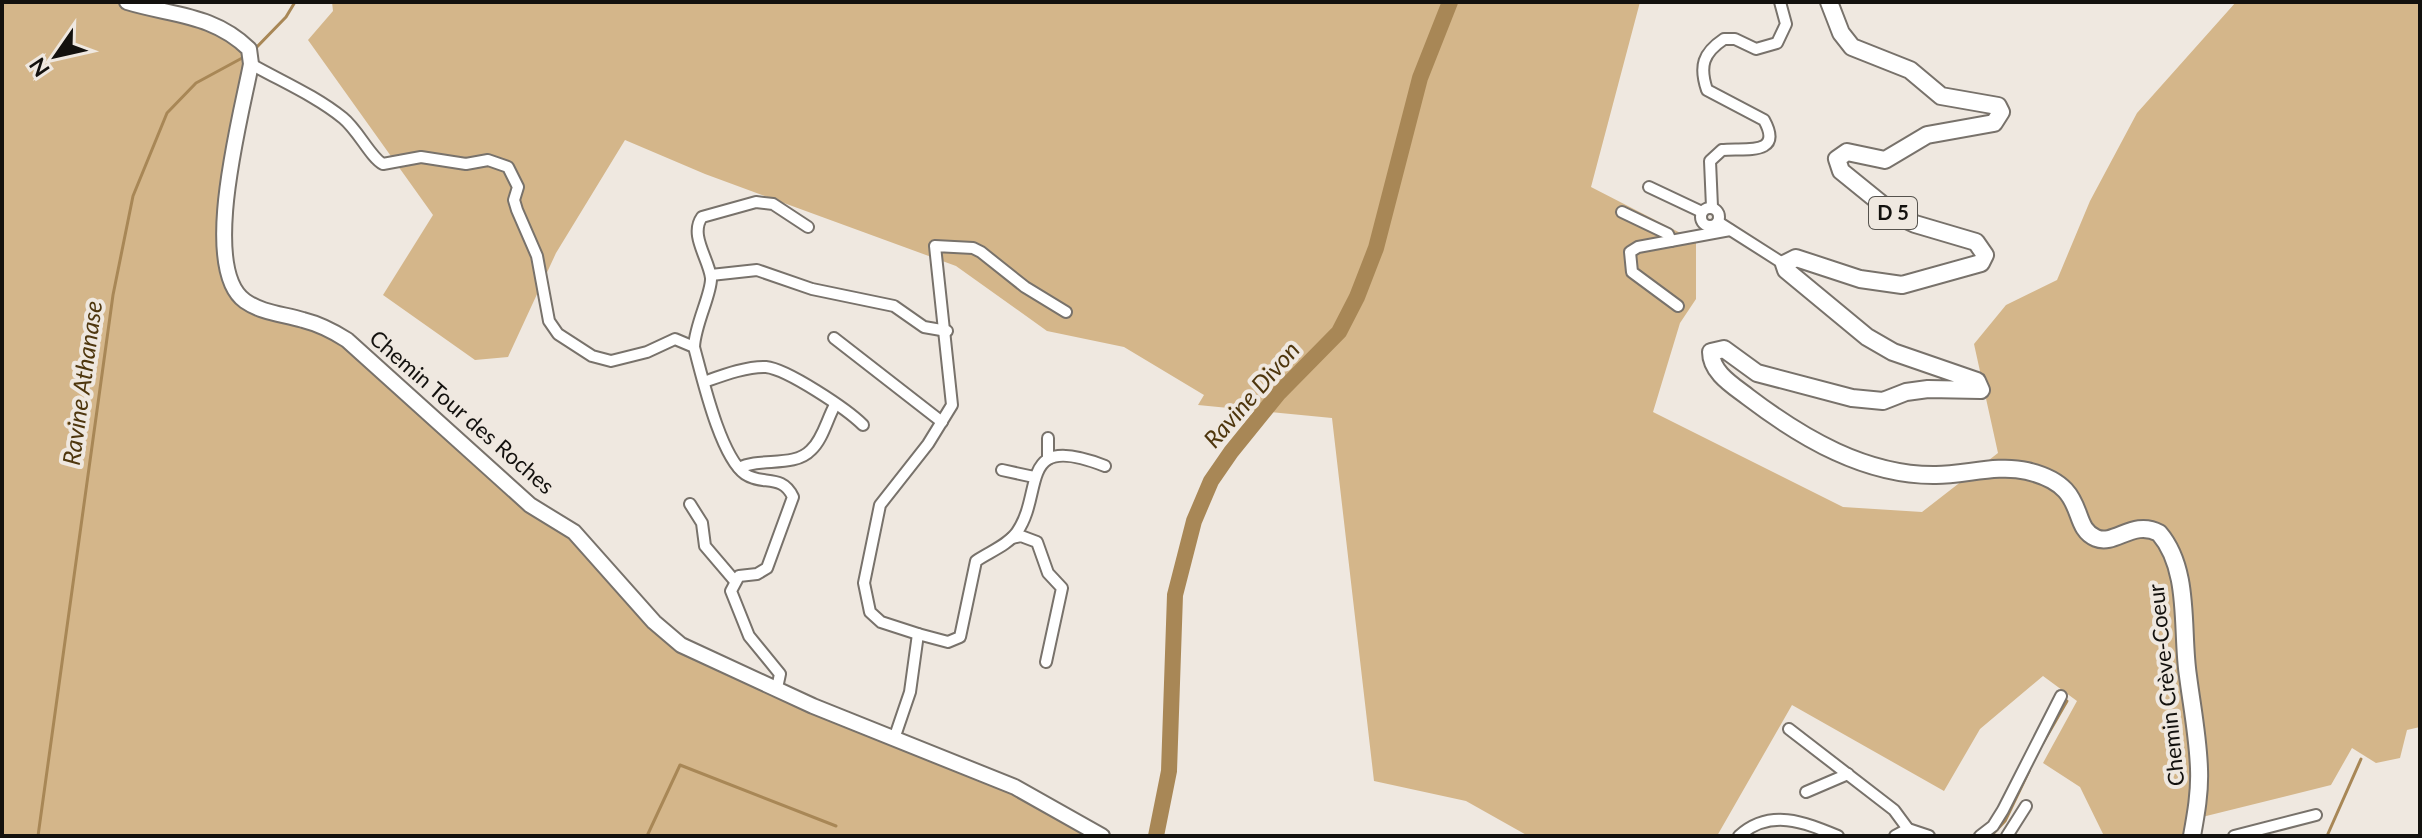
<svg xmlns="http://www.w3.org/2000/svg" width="2422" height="838" font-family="Lato,sans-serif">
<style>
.green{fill:#d4b68a}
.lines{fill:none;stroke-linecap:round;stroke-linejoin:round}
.stream{stroke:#a88756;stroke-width:3}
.river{stroke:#a88756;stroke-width:16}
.minor-casing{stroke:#78726b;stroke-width:14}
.tertiary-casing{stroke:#78726b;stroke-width:18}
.primary-casing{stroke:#78726b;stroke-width:20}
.minor{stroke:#fff;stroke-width:10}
.tertiary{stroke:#fff;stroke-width:14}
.primary{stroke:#fff;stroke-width:16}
.labels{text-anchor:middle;stroke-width:8;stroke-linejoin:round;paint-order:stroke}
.shield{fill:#efe8e0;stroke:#55524d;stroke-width:2}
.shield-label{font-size:20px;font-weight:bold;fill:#13110e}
.street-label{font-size:22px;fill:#13110e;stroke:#efe8e0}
.water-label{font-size:24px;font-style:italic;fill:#4e360d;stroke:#efe8e0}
</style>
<rect width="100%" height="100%" fill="#efe8e0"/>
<g class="green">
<path d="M2 2H127L212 23 249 49 223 230 237 294 326 328 469 454 574 532 667 635 888 733 1102 836H2Z"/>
<path d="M332 2H1640L1591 187 1696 241V299L1680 323 1653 412 1843 507 1922 512 1998 453 1974 344 2006 305 2057 280 2090 201 2137 113 2236 2H2420V727L2407 730 2400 758 2376 763 2352 748 2331 785 2186 821 2185 836H2104L2080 787 2043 763 2077 701 2043 676 1980 729 1944 791 1792 705 1717 836H1528L1466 801 1374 781 1332 418 1198 405 1204 395 1124 347 1047 331 956 266 705 174 625 140 556 253 508 357 475 360 383 295 433 215 308 40 333 11Z"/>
</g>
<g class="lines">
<g class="stream">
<path d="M254 50 286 17 295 2"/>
<path d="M2043 743 2067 701"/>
<path d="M38 836 113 295 133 196 167 113 196 83 244 57"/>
<path d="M647 836 680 765 836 826"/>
<path d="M1991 836 2005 821 2029 771"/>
<path d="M2327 836 2361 759"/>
</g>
<path class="river" d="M1156 836 1169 771 1175 595 1194 521 1211 481 1231 452 1278 394 1339 332 1357 297 1376 248 1420 78 1450 2"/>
<defs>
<g id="minor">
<path d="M251 64C281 81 316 96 343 118 358 130 371 158 383 164L421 157 466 164 488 160 508 167 518 187 514 200 517 210 537 256 549 321 558 334 592 356 611 361 647 352 675 339 694 347C702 376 720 456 745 474 762 486 782 473 793 497L767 568 757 574 739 576 731 591 749 636 780 674 777 688"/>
<path d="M1649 187 1702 212"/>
<path d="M1712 207 1710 161 1722 150C1740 147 1785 158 1764 120L1707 90C1699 66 1703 53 1724 39H1735L1756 49 1777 43 1786 24 1780 2"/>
<circle cx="1710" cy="217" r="9"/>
<path d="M1622 212 1668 234 1671 241"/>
<path d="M1718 222 1784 264"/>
<path d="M711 275 757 270 812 289 894 306 924 327 947 331"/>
<path d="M1678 306 1632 272 1630 252 1638 247 1730 230"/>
<path d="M834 338 942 422"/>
<path d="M694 347C695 324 712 293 711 278 709 259 689 235 702 217L756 202 773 204 808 227"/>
<path d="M704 382C721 376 747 366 766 367 787 369 847 409 863 425"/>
<path d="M1048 438V459"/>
<path d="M739 468C760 457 794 468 811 450 823 439 827 419 835 405"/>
<path d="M1002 470 1034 477"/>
<path d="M690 504 702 523 705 546 734 580"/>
<path d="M1012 538 1021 536 1037 542 1048 573 1062 588 1046 662"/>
<path d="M918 634 948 642 960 637 976 561C989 552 1008 545 1017 532 1045 492 1016 431 1105 466"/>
<path d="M1789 729 1894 810 1908 829"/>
<path d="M895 736 910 692 918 634 881 622 870 612 864 583 880 505 928 444 952 405 935 246 973 248 981 252 1025 287 1066 312"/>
<path d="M1806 792 1848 774"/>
<path d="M1739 836C1770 808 1804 822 1838 836"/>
<path d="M1895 836 1908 829 1929 836"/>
<path d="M1980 836 1993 826 2003 810 2061 696"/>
<path d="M2007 836 2026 806"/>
<path d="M2234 836 2316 815"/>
</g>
<path id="tertiary" d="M127 2C173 16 213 14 249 49L251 64C242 113 199 268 245 301 262 313 283 314 303 320 319 324 333 331 347 340L530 505 574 532 654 622 681 645 813 706 1015 787 1102 836"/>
<path id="primary" d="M1829 2 1841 33 1852 47 1910 70 1941 96 1998 106 2001 112 1994 123 1927 135 1885 160 1847 152 1837 159 1841 171 1894 214 1915 224 1976 242 1985 255 1981 263 1902 285 1860 279 1796 258 1784 264 1786 270 1867 337 1893 352 1977 381 1981 390 1928 389 1906 392 1883 401 1852 398 1757 373 1724 349 1711 352C1711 373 1734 386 1748 397 1802 438 1866 476 1936 475 1965 475 1998 464 2027 471 2091 486 2068 526 2096 538 2115 546 2133 519 2159 533 2191 570 2181 631 2188 676 2192 707 2198 737 2199 769 2200 792 2196 814 2192 836"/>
</defs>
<use href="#minor" class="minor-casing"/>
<use href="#tertiary" class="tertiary-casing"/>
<use href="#primary" class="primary-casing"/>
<use href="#minor" class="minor"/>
<use href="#tertiary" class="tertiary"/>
<use href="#primary" class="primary"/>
</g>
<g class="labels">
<rect class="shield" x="1869" y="197" width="48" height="32" rx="6"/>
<g class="shield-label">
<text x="1893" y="220">D 5</text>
</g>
<g class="street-label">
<text transform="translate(462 412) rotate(41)" y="8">Chemin Tour des Roches</text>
<text transform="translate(2166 685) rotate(-96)" y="8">Chemin Crève-Coeur</text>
</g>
<g class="water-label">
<text transform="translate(83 383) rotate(-82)" y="8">Ravine Athanase</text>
<text transform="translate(1252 395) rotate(-49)" y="8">Ravine Divon</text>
</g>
</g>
<rect width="2422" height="838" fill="none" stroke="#13110e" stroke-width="8"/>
<g transform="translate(56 56) rotate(236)" stroke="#efe8e0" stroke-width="6" paint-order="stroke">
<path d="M0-6L14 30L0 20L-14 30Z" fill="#13110e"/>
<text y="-12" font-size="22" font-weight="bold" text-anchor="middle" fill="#13110e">N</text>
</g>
</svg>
